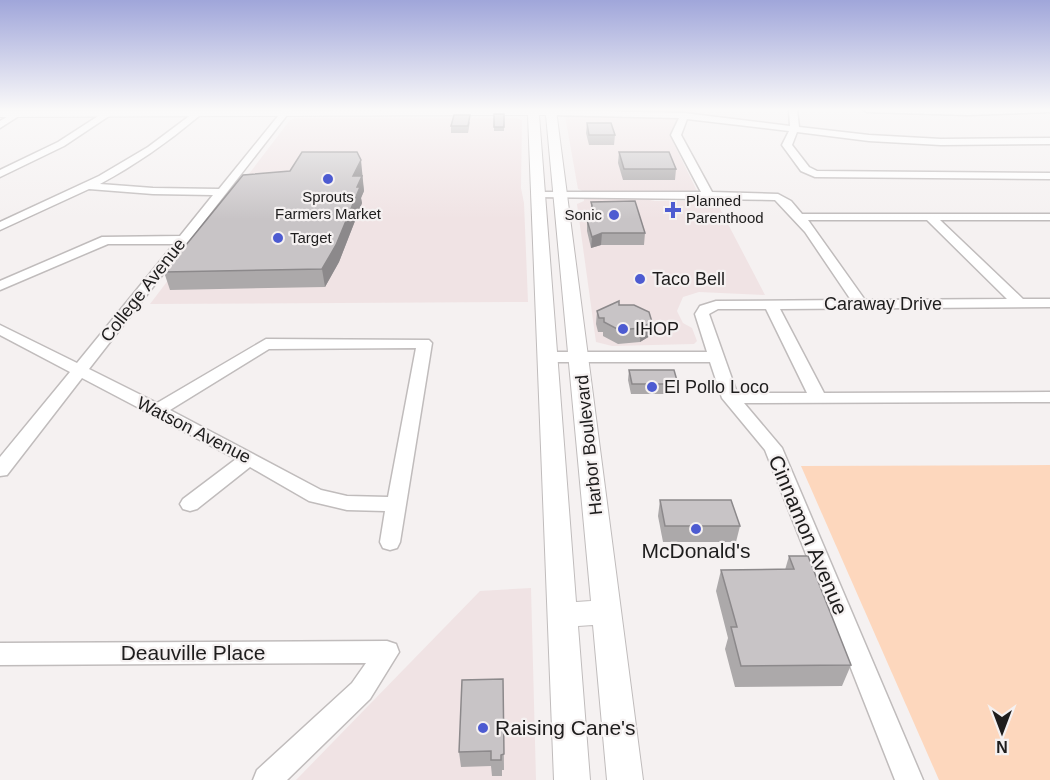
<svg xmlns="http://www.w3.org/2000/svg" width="1050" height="780" font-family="Helvetica,sans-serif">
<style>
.built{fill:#f0e3e4}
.green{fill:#fdd7bd}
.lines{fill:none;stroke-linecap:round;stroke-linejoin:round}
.minor-casing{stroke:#c0bcbc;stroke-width:3}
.major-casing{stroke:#c0bcbc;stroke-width:2}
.minor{fill:#fff;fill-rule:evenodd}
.major{fill:#fff;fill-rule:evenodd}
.wall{fill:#aca9aa}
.shaded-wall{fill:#8c898b}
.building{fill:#c8c4c6;stroke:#8c898b;stroke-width:1.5}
.poi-dot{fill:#4d5bd1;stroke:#f5f1f1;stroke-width:2}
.labels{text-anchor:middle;stroke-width:4.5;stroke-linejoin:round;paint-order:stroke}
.far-poi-label{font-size:15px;fill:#1e1d1d;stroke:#f5f1f1;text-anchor:start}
.poi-label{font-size:18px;fill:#1e1d1d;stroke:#f5f1f1;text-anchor:start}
.street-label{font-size:18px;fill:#1e1d1d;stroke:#f5f1f1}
.near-street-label{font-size:21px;fill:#1e1d1d;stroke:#f5f1f1}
.near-poi-label{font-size:21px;fill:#1e1d1d;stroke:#f5f1f1}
</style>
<rect width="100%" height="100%" fill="#f5f1f1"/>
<g class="built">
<path d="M564 110H696L698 113 677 118 670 136 697 191 650 201H716L765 295 699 292 683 297 677 311 683 323 692 328 697 341 694 344 612 346 596 342 577 204 584 201 583 191 578 189Z"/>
<path d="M296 118H515L522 120 521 188 524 203 528 302 150 304 290 120Z"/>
<path d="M531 588 536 780H296L480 591Z"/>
</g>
<path class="green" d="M1050 465V780H939L801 466Z"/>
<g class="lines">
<defs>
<g id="minor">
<path d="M283 110H291L89 369 157 403 266 339 429 340 432 343 400 542 397 548 390 550 383 548 380 542 385 511 347 510 309 501 250 467 197 509 190 511 183 509 180 504 183 499 236 459 82 378 7 475 0 476V457L70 372 0 335V325L77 363 174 244H108L0 290V281L102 237 180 236 213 195 153 194 89 189 0 230V222L99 176 148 147 196 111 199 112V116C168 142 135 165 100 184L153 188 219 189ZM416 348 388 497 347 496 321 490 170 410 269 349Z"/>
<path d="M550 110 684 113 790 126 789 110H797L799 127 869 135 941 139 1050 138V144L941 145 869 141 797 132 792 145 809 167 817 171 1050 173V179L815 177 801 171 782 145 789 131 687 119 681 135 712 192 778 194 791 201 802 214H1050V220H940L1023 299H1050V307L780 309 824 393 1050 392V402L744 403 782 448 923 780H895L765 450 722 398 710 362H547L539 357 547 352H707L695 314 700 306 716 301 851 300 805 232 775 200 533 197V193L537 192H701L671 135 679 118 552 115 548 112ZM808 220H927L1007 299 865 300ZM718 309H766L807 393H737L709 314Z"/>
<path d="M863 110H1050V112L968 115 867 112Z"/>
<path d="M106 111 109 112V116L64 146 0 177V170L58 142Z"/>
<path d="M15 112 22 114 0 128V121Z"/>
<path d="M387 641 396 644 399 652 370 699 287 780H253L257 770 352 683 366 663 0 665V643Z"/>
</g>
<path id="major" d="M556 110 643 780H607L593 625 578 626 590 780H554L528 115 0 117V111ZM539 115H546L591 601 576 602Z"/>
</defs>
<use href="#minor" class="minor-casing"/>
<use href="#major" class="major-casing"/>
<use href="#minor" class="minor"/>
<use href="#major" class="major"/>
</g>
<g class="wall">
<rect x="494" y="114" width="10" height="17"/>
<path d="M470 122 468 133H451V126Z"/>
<path d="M587 123 615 135 614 145H589L586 133Z"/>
<path d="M619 152 676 169 675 180H623L618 163Z"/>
<path d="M290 171 363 175 362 177 364 191 361 198 362 203 339 262 325 287 170 290 164 272Z"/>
<path d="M591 202 645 233 644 245H601L591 248 587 231V220H592L591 213Z"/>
<path d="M619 305 652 322 650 336 640 342 618 344 603 336V332H598L596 324 597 311Z"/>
<path d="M629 370 678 384 677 394H631L628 380Z"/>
<path d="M660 500 740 526 736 542H663L658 516Z"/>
<path d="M789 556 851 665 842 686 735 687 725 649 728 638 716 591 721 570H785Z"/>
<path d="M503 679 504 770H502V776H492L491 766 461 767 459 752Z"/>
</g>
<g class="shaded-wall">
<path d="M361 160 364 191 361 198 362 203 339 262 325 287 322 269 353 176Z"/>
<path d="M602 233 601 245 591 248 592 237Z"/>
<path d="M652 322 650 336 640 342 641 328Z"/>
</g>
<g class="building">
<rect x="494" y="114" width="10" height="13"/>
<path d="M454 115H470L468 126H451Z"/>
<path d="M587 123H611L615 135H589Z"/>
<path d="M302 152H357L361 160 353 176H362L357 187H360L336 245 322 269 164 272 243 175 290 171Z"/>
<path d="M619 152H669L676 169H624Z"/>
<path d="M635 201 645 233H602L592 237 587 220H596L591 202Z"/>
<path d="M619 301V305H634L649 312 652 322 641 328 619 330 604 322V318H599L597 311Z"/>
<path d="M629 370H674L678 384H632Z"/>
<path d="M660 500H731L740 526H665Z"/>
<path d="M789 556H808L851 665 741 666 731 627H737L721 570 794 569Z"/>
<path d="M503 679 504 754 501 755V760H491V751L459 752 462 680Z"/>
</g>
<linearGradient id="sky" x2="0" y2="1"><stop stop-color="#a0a6da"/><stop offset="0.5" stop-color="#faf9f9"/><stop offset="1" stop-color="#faf9f9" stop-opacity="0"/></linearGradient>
<rect width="1050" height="219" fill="url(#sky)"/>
<g class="poi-dot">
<circle cx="328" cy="179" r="6"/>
<path d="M670 201h6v6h6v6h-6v6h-6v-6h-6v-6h6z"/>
<circle cx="614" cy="215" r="6"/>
<circle cx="278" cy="238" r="6"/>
<circle cx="640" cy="279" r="6"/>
<circle cx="623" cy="329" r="6"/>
<circle cx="652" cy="387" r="6"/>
<circle cx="696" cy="529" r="6"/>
<circle cx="483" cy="728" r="6"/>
</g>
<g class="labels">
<g class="far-poi-label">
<text x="328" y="202" text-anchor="middle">Sprouts<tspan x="328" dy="17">Farmers Market</tspan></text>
<text x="686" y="206">Planned<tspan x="686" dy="17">Parenthood</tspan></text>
<text x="602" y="220" text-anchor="end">Sonic</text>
<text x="290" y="243">Target</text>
</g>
<g class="poi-label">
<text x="652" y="285">Taco Bell</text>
<text x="635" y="335">IHOP</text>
<text x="664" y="393">El Pollo Loco</text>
</g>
<g class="street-label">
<text transform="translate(143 290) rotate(-52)" y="6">College Avenue</text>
<text x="883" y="310">Caraway Drive</text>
<text transform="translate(194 430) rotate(27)" y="6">Watson Avenue</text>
<text transform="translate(589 445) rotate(-96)" y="6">Harbor Boulevard</text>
</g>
<g class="near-street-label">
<text transform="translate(808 535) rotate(67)" y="7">Cinnamon Avenue</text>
<text x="193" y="660">Deauville Place</text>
</g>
<g class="near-poi-label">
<text x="696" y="558">McDonald's</text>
<text x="495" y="735" text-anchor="start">Raising Cane's</text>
</g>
</g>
<g transform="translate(1002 732) rotate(180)" stroke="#f5f1f1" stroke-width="4.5" paint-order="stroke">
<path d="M0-4.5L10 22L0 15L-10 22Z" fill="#1e1d1d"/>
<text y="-9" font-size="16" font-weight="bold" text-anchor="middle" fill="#1e1d1d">N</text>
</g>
</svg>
